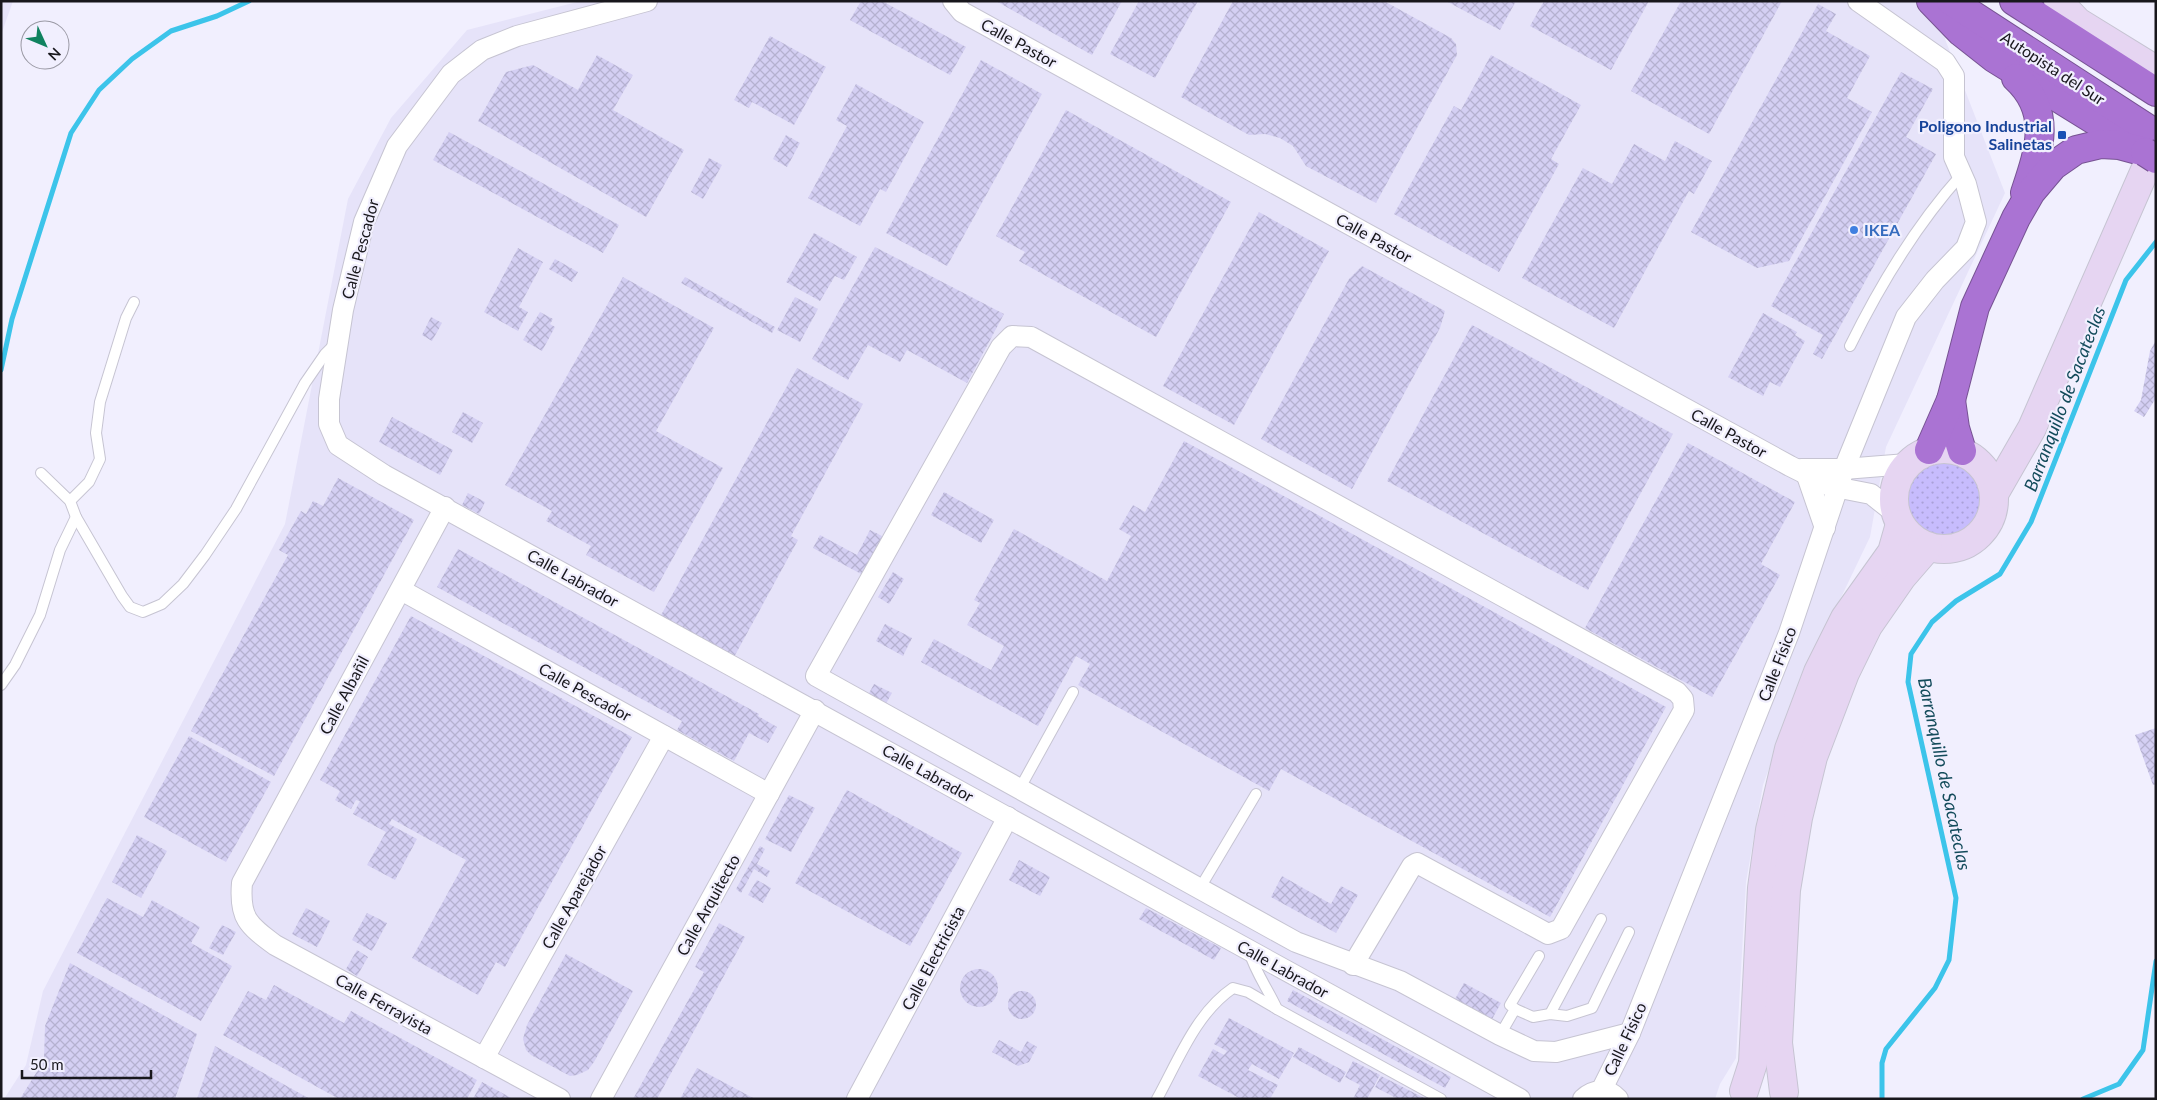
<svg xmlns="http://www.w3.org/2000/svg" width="2157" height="1100" font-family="Lato,sans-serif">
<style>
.built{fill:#e6e3f9}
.grass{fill:url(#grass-dots)}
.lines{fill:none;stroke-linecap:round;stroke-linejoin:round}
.stream{stroke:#3cc4ea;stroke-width:5}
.building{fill:url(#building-cross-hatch)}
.lane-casing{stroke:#c6c4d2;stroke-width:12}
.street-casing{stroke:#c6c4d2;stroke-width:22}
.secondary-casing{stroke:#c6c4d2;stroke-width:30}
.highway-casing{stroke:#775393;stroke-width:30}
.lane{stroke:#fff;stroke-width:10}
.street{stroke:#fff;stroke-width:20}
.secondary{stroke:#e6d5f2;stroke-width:28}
.highway{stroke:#aa73d3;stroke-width:28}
.highway-bridge-casing{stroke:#775393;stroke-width:30;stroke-linecap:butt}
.highway-bridge{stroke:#aa73d3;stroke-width:28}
.transit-dot{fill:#1a4fb4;stroke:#f1effe;stroke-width:2}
.shop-dot{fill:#3f7fe0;stroke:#f1effe;stroke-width:2}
.labels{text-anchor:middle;stroke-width:4.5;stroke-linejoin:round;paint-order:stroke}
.street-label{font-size:16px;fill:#18171c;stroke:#f1effe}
.transit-label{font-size:16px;font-weight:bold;fill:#164399;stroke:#f1effe;text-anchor:end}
.shop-label{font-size:16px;font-weight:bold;fill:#366cbe;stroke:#f1effe;text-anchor:start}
.water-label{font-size:18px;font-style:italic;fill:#134b5b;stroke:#f1effe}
</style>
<defs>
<pattern id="grass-dots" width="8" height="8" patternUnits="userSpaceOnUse" patternTransform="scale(1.25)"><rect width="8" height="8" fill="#c7bcfd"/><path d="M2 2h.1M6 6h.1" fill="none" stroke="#aaa1d8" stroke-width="1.8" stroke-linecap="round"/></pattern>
<pattern id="building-cross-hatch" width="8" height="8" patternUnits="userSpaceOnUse" patternTransform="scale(1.25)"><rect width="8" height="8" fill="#d4cff3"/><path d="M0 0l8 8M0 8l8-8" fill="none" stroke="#b5b1d0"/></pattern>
</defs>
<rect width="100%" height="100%" fill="#f1effe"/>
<g class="built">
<path d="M1 1H13L1 35Z"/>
<path d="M581 1H1968L1945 39 2005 193 1886 447 1870 537 1800 683 1763 785 1746 882 1736 1058 1720 1084 1715 1099H4L26 1065 43 991 285 524 348 199 391 118 467 30Z"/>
</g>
<circle class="grass" cx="1943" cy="498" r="38"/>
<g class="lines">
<g class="stream">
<path d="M1 370 12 319 71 133 99 90 132 59 171 31 217 16 249 1"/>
<path d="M1882 1099V1063L1886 1049 1935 988 1949 960 1956 898 1908 682 1911 654 1932 622 1956 601 2000 574 2031 522 2126 280 2156 242"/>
<path d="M2083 1099 2119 1084 2143 1050 2156 961"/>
</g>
</g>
<g class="building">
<path d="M861 1H882L966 47 950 75 850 20Z"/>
<path d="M996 1H1122L1092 55Z"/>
<path d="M1139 1H1198L1155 78 1110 54Z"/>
<path d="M1233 1H1384L1451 38 1456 44 1457 55 1376 203 1306 166 1293 146 1280 138 1265 134 1249 135 1181 97Z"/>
<path d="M1446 1H1516L1500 30Z"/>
<path d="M1544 1H1649L1611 70 1530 26Z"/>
<path d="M1681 1H1782L1709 134 1631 91Z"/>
<path d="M1818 4 1836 14 1826 31 1870 56 1847 98 1872 112 1789 261 1757 268 1691 232Z"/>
<path d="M770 36 826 67 794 125 752 102 749 108 734 100Z"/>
<path d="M597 55 633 75 613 110 684 150 646 217 478 121 506 72 533 65 578 90Z"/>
<path d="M1491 55 1581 105 1551 159 1559 164 1499 272 1394 214 1454 106 1461 110Z"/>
<path d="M981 60 1042 94 947 266 886 233Z"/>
<path d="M1901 72 1933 89 1906 137 1936 154 1822 359 1813 354 1823 335 1771 306Z"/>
<path d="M856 84 924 122 886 192 880 189 860 226 808 198 847 126 836 120Z"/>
<path d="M1066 110 1231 202 1156 337 1019 261 1025 252 996 236Z"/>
<path d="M449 132 619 225 603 253 433 160Z"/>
<path d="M786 135 800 143 787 167 773 159Z"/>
<path d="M1675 141 1712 161 1694 194 1689 191 1614 328 1522 278 1583 168 1612 184 1634 144 1665 161Z"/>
<path d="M709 158 722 165 703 199 691 192Z"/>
<path d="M1259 212 1329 251 1234 425 1163 386Z"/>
<path d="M814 233 857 257 844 280 835 276 820 301 786 282Z"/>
<path d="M875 247 1004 314 967 383 907 350 900 362 868 345 848 380 812 359Z"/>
<path d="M518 248 543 262 519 307 528 312 518 331 484 312Z"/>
<path d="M555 259 578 272 572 282 549 269Z"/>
<path d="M1362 266 1445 311 1440 328 1352 489 1261 439 1349 279Z"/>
<path d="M623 277 714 328 656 431 723 468 654 592 586 555 591 546 546 521 552 511 505 485Z"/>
<path d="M685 277 775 327 772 333 681 283Z"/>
<path d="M795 297 818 309 800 342 777 330Z"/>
<path d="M540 312 553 319 550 324 555 327 542 351 523 340Z"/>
<path d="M1763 313 1797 332 1795 335 1805 341 1780 387 1770 382 1763 396 1728 377Z"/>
<path d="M431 317 442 323 432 341 422 335Z"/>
<path d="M1472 325 1673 434 1588 590 1387 481Z"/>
<path d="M2156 340V398L2144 417 2134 411 2141 400 2150 351Z"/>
<path d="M797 368 863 404 791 536 798 540 734 657 660 617Z"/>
<path d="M463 412 483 423 472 443 452 432Z"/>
<path d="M392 417 453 450 440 475 379 442Z"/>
<path d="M1184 441 1666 707 1550 917 1281 769 1269 791 1078 685 1090 664 1076 656 1038 726 921 662 934 639 991 670 1004 646 967 625 980 603 974 600 1014 529 1107 581 1131 536 1119 529 1133 505 1145 512Z"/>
<path d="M1688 443 1795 502 1761 564 1780 575 1712 697 1585 628Z"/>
<path d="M338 478 414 520 274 776 191 731 288 555 279 550 301 511 306 514 313 501 323 506Z"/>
<path d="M944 492 994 520 981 543 931 515Z"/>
<path d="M468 493 485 502 479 514 462 505Z"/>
<path d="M870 530 884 537 863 575 813 548 820 535 857 555Z"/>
<path d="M458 549 759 714 758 716 777 727 768 743 749 733 734 761 677 730 682 721 437 587Z"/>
<path d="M893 572 904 579 889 604 878 597Z"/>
<path d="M411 616 632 737 505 967 496 962 478 995 412 958 466 860 392 819 389 824 417 839 395 880 367 865 386 832 353 814 360 801 356 800 351 809 335 800 340 791 320 780Z"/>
<path d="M885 624 912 638 903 656 876 641Z"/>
<path d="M874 684 892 693 884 707 867 697Z"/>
<path d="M2156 728V784L2153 785 2135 735Z"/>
<path d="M189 736 271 782 226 862 144 817Z"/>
<path d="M847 790 962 853 910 946 795 883Z"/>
<path d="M789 795 815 808 791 852 765 839Z"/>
<path d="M137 835 167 851 141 898 112 882Z"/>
<path d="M760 846 765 849 757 864 770 871 767 877 754 869 741 893 736 889Z"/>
<path d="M1019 860 1050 877 1040 896 1009 880Z"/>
<path d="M1282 876 1331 904 1341 886 1358 895 1336 933 1271 897Z"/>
<path d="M757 880 771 888 763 903 748 895Z"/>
<path d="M107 898 143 917 152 900 200 927 191 943 232 966 201 1021 77 953Z"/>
<path d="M306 908 330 921 317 947 292 934Z"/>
<path d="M1146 908 1221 948 1214 960 1139 919Z"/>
<path d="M367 913 387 923 372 951 352 940Z"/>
<path d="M719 923 745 937 657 1099H633L704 972 695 967Z"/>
<path d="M222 925 236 932 223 955 209 948Z"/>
<path d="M357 950 368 957 357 976 346 969Z"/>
<path d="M566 954 633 991 594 1062 588 1070 577 1075 570 1076 531 1055 526 1050 523 1039 527 1025Z"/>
<path d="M70 963 197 1034 175 1099H20L44 1060 45 1026Z"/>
<circle cx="979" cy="988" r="19"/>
<path d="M1464 983 1501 1003 1491 1021 1454 1001Z"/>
<path d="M274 985 344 1023 351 1011 477 1080 467 1099H339L223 1035 248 991 266 1000Z"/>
<path d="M1293 990 1451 1077 1445 1088 1287 1001Z"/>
<circle cx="1022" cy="1005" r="14"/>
<path d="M1229 1018 1294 1053 1279 1079 1252 1064 1248 1070 1278 1085 1270 1099H1241L1198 1076 1213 1049 1224 1055 1227 1051 1214 1044Z"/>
<path d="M999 1040 1021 1052 1027 1041 1037 1047 1029 1062 1018 1066 992 1052Z"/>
<path d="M215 1046 310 1099H197Z"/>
<path d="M1299 1047 1346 1072 1340 1083 1293 1057Z"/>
<path d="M1353 1061 1380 1075 1367 1099H1353L1360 1085 1345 1077Z"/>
<path d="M697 1068 755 1099H680Z"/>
<path d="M1381 1076 1426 1099H1398L1375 1087Z"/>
<path d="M482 1082 493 1088 513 1099H473Z"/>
</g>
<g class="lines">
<defs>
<g id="lane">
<path d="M1850 346C1880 285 1916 225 1962 174"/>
<path d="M41 473 70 501 76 517 122 596 130 607 143 612 162 604 183 584 205 555 236 509 305 383 325 354 335 344"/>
<path d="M70 501 89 482 100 459 96 433 100 402 126 318 134 302"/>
<path d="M1 685 15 665 40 615 60 550 76 517"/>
<path d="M1020 788 1073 692"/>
<path d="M1200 888 1256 794"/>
<path d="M1249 951C1255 972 1268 989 1277 1009L1441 1099"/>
<path d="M1515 1009 1533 1017 1550 1014 1567 1016 1592 1008 1629 932"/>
<path d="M1550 1014 1601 919"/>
<path d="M1500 1035 1515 1009 1510 1005 1539 956"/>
<path d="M1157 1099C1178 1061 1196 1013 1233 988L1248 992 1277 1009"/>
</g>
<g id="street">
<path d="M647 1 517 36 482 50 451 74 397 146 364 222 343 310 329 399V424L338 445 384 475 1520 1099"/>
<path d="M953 1 962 12 1790 466 1830 486 1871 494 1895 513"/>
<path d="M1801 469H1844L1907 464"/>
<path d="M1806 473 1825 528"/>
<path d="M445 507 242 883C239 918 248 925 275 945L560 1099"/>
<path d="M401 590 769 794"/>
<path d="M1353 965 1412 866 1417 863 1548 934 1561 929 1684 710 1683 699 1677 692 1031 337 1012 336 1001 347 816 676 1296 942 1400 981 1500 1035 1534 1051 1556 1052 1630 1033"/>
<path d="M484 1058 664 736"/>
<path d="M1601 1091 1630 1033 1789 633 1844 469 1906 317 1935 280 1966 248 1976 222 1966 184 1954 157V76L1945 62 1858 1"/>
<path d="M601 1099 815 710"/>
<path d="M857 1099 1008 817"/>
<path d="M1583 1099C1593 1089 1608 1088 1618 1099"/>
</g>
<g id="secondary">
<path d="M2058 1 2078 22 2156 70"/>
<circle cx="1944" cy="499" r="50"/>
<path d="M1994 494 2032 428 2156 145"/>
<path d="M1744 1091 1753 1063 1762 888 1770 830 1789 749 1818 672 1845 618 1892 552 1900 524"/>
<path d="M1784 1092 1778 1043 1786 890 1798 818 1813 757 1845 673 1868 626 1902 577 1928 547"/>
</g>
<g id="highway">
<path d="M1931 1 1961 32 1994 58 2133 144"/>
<path d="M1951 1 2156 134"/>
<path d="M2014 1 2156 92"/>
<path d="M2016 78C2053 112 2039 151 2025 193"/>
<path d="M1951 400 1955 428 1962 451"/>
<path d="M1929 450 1951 400 1975 307 2016 218 2031 192 2053 166 2076 150 2101 144 2119 145 2145 152"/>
</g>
</defs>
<use href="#lane" class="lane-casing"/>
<use href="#street" class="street-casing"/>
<use href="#secondary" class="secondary-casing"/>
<use href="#highway" class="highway-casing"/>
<use href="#lane" class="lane"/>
<use href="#street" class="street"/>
<use href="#secondary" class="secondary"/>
<use href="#highway" class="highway"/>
<defs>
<path id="highway-bridge" d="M2145 152 2156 159"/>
</defs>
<use href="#highway-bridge" class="highway-bridge-casing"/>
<use href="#highway-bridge" class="highway-bridge"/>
</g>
<rect class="transit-dot" x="2057" y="130" width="10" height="10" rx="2.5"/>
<circle class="shop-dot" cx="1854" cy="230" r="5"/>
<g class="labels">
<g class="street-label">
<text transform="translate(1019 43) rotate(29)" y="6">Calle Pastor</text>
<text transform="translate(2053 68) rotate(33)" y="6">Autopista del Sur</text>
<text transform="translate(1374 238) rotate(29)" y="6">Calle Pastor</text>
<text transform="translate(360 249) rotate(-75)" y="6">Calle Pescador</text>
<text transform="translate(1729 433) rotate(29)" y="6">Calle Pastor</text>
<text transform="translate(573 578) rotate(29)" y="6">Calle Labrador</text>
<text transform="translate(1777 664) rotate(-69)" y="6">Calle Físico</text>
<text transform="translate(585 692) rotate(29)" y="6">Calle Pescador</text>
<text transform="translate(344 695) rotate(-62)" y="6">Calle Albañil</text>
<text transform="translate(928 773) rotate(29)" y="6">Calle Labrador</text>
<text transform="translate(574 897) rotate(-61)" y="6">Calle Aparejador</text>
<text transform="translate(708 905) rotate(-61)" y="6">Calle Arquitecto</text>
<text transform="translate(933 958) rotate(-62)" y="6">Calle Electricista</text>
<text transform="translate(1283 969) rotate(29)" y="6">Calle Labrador</text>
<text transform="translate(384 1004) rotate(29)" y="6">Calle Ferrayista</text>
<text transform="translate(1625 1039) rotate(-65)" y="6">Calle Físico</text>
</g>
<g class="transit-label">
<text x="2052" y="132">Poligono Industrial<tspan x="2052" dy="18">Salinetas</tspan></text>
</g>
<g class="shop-label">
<text x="1864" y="236">IKEA</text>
</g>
<g class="water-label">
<text transform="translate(2065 399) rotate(-69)" y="6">Barranquillo de Sacateclas</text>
<text transform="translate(1944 774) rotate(78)" y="6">Barranquillo de Sacateclas</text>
</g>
</g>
<rect width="2157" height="1100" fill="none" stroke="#18171c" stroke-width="5"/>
<g transform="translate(45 45) rotate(134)"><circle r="24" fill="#f1effe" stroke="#9a99a4"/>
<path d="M0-4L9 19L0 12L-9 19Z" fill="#10825f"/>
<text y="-8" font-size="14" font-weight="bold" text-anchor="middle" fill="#18171c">N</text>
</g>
<path d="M22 1070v8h129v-8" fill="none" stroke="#18171c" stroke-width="2.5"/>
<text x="30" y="1070" font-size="15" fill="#18171c" stroke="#f1effe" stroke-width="4" paint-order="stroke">50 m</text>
</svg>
